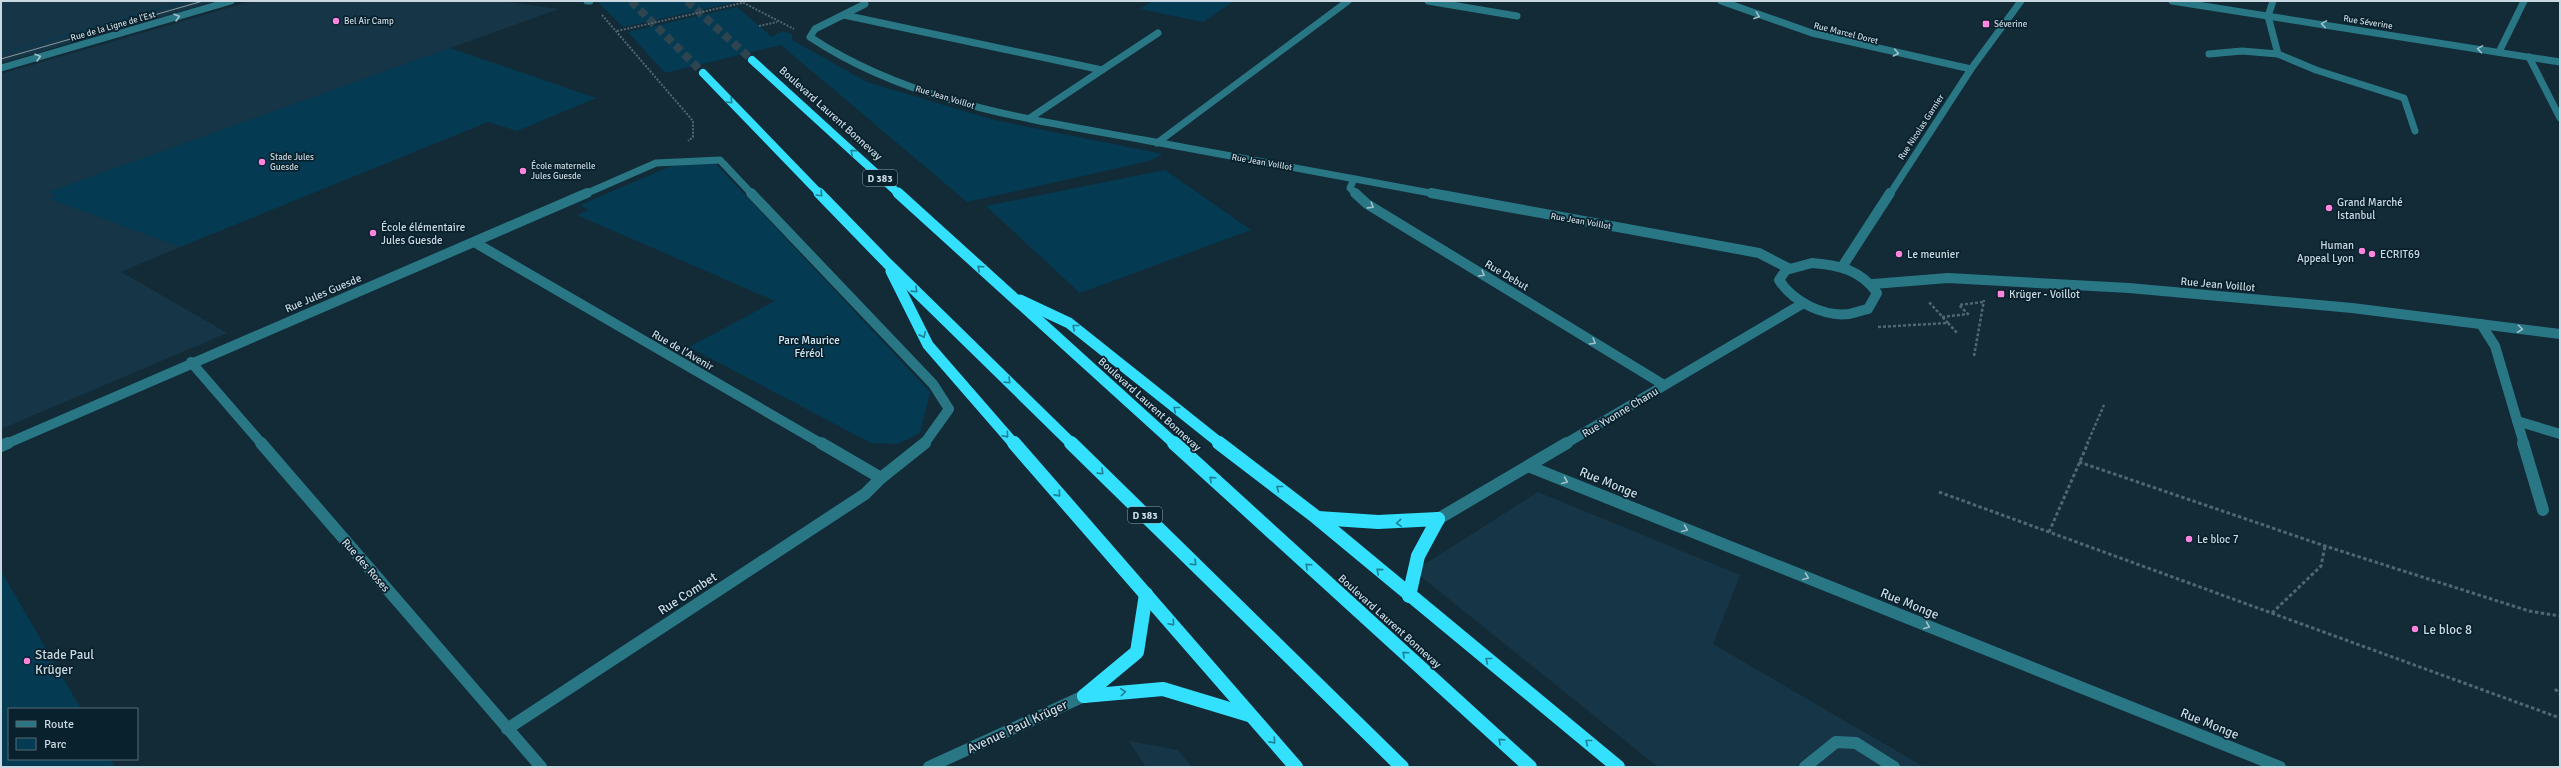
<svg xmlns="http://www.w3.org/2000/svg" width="2561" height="768" font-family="Signika,sans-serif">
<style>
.built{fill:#163647}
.green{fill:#043b53}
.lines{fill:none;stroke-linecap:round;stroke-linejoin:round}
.highway-tunnel{stroke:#2e4550;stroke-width:8;stroke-dasharray:8 4.5;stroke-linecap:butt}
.path-far2{stroke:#516671;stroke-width:2;stroke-dasharray:2 1.5;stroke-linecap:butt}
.path-far1{stroke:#516671;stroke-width:2.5;stroke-dasharray:3 2;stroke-linecap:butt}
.path{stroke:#516671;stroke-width:3;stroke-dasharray:3.5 2.5;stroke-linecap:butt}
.minor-far2{stroke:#297685;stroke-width:7}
.minor-far1{stroke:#297685;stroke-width:10}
.minor{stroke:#297685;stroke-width:12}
.highway-far2{stroke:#33e0fd;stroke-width:8}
.highway-far1{stroke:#33e0fd;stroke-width:11}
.highway{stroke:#33e0fd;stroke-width:14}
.tram{stroke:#889aa4;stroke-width:1}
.path-bridge{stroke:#516671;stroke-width:2;stroke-dasharray:2 1.5;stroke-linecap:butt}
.oneway{stroke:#a2c0ca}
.oneway2{stroke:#1e8095}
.poi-dot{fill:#ff85de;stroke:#08212d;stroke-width:1.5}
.labels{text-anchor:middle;stroke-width:3.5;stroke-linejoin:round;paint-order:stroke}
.far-poi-label{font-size:9px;fill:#cad8e1;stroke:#08212d;text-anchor:start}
.far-street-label{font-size:9px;fill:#cad8e1;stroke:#08212d}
.shield{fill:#08212d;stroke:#90a1ab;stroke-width:1}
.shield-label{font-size:10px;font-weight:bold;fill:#cad8e1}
.street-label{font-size:11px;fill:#cad8e1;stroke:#08212d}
.poi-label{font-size:11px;fill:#cad8e1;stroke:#08212d;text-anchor:start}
.park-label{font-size:11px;fill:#d2e8f4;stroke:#08212d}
.near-street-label{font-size:13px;fill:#cad8e1;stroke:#08212d}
.near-poi-label{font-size:13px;fill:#cad8e1;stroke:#08212d;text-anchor:start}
</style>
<rect width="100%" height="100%" fill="#122b37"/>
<g class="built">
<path d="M1 1H216L1 63Z"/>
<path d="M252 1H500L559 9 49 192 57 196 51 199 180 247 121 272 227 333 1 429V74Z"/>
<path d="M1538 492 1740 575 1713 644 1924 767H1658L1414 571Z"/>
<path d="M1129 741 1178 750 1192 767H1146Z"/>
</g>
<g class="green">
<path d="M184 1H188L1 54V53Z"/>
<path d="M597 1H730L732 3 623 27Z"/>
<path d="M1152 1H1234L1203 22 1140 9Z"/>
<path d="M737 7 772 37 782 31 792 34V40L867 82 994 120 1163 154 1149 161 967 202 781 45 665 73 628 32Z"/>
<path d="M450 48 596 98 517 131 488 122 180 247 50 199 56 196 48 192Z"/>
<path d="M714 162 930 392 920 433 897 444 871 443 689 347 775 301 577 215 589 210 580 205 676 164Z"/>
<path d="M1165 170 1251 230 1080 293 986 206Z"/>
<path d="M1 571 81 709H9V759H110L115 767H1Z"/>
</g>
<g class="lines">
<g class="highway-tunnel">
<path d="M631 1 703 73"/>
<path d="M687 1 752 60"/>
</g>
<g class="path-far2">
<path d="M740 1 794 29"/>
<path d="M602 15 693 121V137L688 141"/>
<path d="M759 26 777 22"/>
</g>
<g class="path-far1">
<path d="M1942 317 1968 314 1959 305 1983 302"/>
<path d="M1948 323 1958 334"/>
<path d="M1878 327 1948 323 1928 301"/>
<path d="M1974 356 1984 300"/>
<path d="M2087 444 2104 405"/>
</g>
<g class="path">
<path d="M2079 462 2325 546 2529 611 2560 616"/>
<path d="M1939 492 2560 718"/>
<path d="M2049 532 2088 443"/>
<path d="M2272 613 2321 566 2325 546"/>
<path d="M2555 689 2560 694"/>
</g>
<g class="minor-far2">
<path d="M587 1H590"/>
<path d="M1428 1 1517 16"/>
<path d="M1721 1 1812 33 1971 69"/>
<path d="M2172 1 2560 62"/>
<path d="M2273 1 2268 16 2278 54 2316 70 2404 98 2415 131"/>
<path d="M865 4 815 29 810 37C909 103 1029 119 1144 140 1242 158 1339 176 1436 194"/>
<path d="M844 15 1102 70 1030 118"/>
<path d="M2499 52 2524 1"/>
<path d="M2209 54 2242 51 2278 54"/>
<path d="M2529 57 2560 118"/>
<path d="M1 68 231 1"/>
<path d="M1102 70 1158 33"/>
<path d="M1157 143 1348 1"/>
<path d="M1354 179 1350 188 1356 194"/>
<path d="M585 194 656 163 720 160 752 194"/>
<path d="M1890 194 1971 69 2021 1"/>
</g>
<g class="minor-far1">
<path d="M751 193 933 384 949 409 924 444"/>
<path d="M1355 193 1367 204 1664 385"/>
<path d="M1431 193 1759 253 1788 268"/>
<path d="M474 242 822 444"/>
<path d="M1812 263C1839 265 1861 270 1877 293L1868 309C1862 310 1855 313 1849 314 1824 317 1793 302 1779 280L1786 270Z"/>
<path d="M1842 267 1890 193"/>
<path d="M1873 284 1948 278 2129 288 2352 308 2560 334"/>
<path d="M2481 324 2495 346 2524 444"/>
<path d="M191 362 262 444"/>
<path d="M2517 421 2560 434"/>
<path d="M6 444 587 193"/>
<path d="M1565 444 1802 304"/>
</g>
<g class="minor">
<path d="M261 443 541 767"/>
<path d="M821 443 881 478"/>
<path d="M2523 443 2543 510"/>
<path d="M1 446 8 443"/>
<path d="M1528 466 2280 767"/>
<path d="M1438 519 1567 443"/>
<path d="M507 729 865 494 881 478 925 443"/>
<path d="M929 767 1084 696"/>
<path d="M1805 767 1836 742 1856 743 1894 767"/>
</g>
<g class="highway-far2">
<path d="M752 60 899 194"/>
<path d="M703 73 820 194"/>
</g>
<g class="highway-far1">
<path d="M819 193 887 263 1072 444"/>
<path d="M898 193 1175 444"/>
<path d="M891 271 928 345 1014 444"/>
<path d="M1020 300 1069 323 1221 444"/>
</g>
<g class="highway">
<path d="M1014 443 1296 767"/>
<path d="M1071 443 1402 767"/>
<path d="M1174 443 1530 767"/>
<path d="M1219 443 1316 517 1618 767"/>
<path d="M1318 518 1378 522 1438 519"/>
<path d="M1409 596 1418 556 1438 519"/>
<path d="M1084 696 1163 689 1249 715"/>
<path d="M1084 696 1137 652 1146 594"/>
</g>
<path class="tram" d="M1 59 203 1"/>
<path class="path-bridge" d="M617 31 742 3"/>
</g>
<defs><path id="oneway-chevron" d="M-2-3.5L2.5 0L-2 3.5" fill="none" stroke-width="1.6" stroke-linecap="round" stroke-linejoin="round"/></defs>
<g class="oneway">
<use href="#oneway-chevron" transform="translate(1757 16) rotate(20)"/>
<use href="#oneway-chevron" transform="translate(177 17) rotate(-16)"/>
<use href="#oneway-chevron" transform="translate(2324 24) rotate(-171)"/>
<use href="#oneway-chevron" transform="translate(2480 49) rotate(-171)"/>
<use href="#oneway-chevron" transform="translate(1896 53) rotate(12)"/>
<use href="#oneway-chevron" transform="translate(38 57) rotate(-16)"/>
<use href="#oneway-chevron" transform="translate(1371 206) rotate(32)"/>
<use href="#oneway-chevron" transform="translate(1482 274) rotate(31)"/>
<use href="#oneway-chevron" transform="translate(2520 329) rotate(7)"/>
<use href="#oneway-chevron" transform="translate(1593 342) rotate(31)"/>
<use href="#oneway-chevron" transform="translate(1565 481) rotate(22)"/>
<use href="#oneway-chevron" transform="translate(1685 529) rotate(22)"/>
<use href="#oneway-chevron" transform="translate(1806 577) rotate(22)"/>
<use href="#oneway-chevron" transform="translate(1927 626) rotate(22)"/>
</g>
<g class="oneway2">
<use href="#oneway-chevron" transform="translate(730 101) rotate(46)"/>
<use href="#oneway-chevron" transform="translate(853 152) rotate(-138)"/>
<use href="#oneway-chevron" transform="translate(820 194) rotate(46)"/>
<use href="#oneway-chevron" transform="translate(980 268) rotate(-138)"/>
<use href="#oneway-chevron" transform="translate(915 290) rotate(44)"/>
<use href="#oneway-chevron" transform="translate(1075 327) rotate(-141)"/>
<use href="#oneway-chevron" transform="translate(923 335) rotate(64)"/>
<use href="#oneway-chevron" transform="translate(1008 381) rotate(44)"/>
<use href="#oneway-chevron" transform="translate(1176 409) rotate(-142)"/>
<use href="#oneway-chevron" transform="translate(1006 435) rotate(49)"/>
<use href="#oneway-chevron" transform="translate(1101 472) rotate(44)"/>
<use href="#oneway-chevron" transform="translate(1212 479) rotate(-138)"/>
<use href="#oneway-chevron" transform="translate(1279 488) rotate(-142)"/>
<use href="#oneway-chevron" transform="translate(1058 494) rotate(48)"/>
<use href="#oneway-chevron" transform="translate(1399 523) rotate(175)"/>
<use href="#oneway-chevron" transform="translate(1194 563) rotate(44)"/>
<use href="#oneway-chevron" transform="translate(1308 566) rotate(-138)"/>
<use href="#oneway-chevron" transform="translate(1379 571) rotate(-140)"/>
<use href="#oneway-chevron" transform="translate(1172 623) rotate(49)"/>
<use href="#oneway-chevron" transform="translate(1405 654) rotate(-138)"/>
<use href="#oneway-chevron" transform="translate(1488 660) rotate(-141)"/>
<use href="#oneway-chevron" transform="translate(1123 692) rotate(-5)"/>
<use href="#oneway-chevron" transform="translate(1273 741) rotate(48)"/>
<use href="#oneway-chevron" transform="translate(1501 741) rotate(-138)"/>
<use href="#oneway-chevron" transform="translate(1588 742) rotate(-141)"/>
</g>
<g class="poi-dot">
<circle cx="336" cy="21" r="4"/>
<rect x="1982" y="20" width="8" height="8" rx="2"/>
<circle cx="262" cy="162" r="4"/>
<circle cx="523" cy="171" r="4"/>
<circle cx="2329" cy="208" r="4"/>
<circle cx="373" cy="233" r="4"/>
<circle cx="2362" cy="251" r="4"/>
<circle cx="1899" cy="254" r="4"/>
<circle cx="2372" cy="254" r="4"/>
<rect x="1997" y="290" width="8" height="8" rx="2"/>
<circle cx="2189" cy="539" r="4"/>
<circle cx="2415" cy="629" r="4"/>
<circle cx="27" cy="661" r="4"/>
</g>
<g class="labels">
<g class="far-poi-label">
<text x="344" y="24">Bel Air Camp</text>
<text x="1994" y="27">Séverine</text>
<text x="270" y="160">Stade Jules<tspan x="270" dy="10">Guesde</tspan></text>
<text x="531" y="169">École maternelle<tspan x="531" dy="10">Jules Guesde</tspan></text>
</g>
<g class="far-street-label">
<text transform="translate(2368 22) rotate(9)" y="3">Rue Séverine</text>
<text transform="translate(113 26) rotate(-16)" y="3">Rue de la Ligne de l'Est</text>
<text transform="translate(1846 33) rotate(14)" y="3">Rue Marcel Doret</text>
<text transform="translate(945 97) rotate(17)" y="3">Rue Jean Voillot</text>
<text transform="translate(1921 127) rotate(-57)" y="3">Rue Nicolas Garnier</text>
<text transform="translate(1262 162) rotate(10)" y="3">Rue Jean Voillot</text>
<text transform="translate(1581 221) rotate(10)" y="3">Rue Jean Voillot</text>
</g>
<g class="shield">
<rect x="863" y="170" width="34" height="16" rx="3"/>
<rect x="1128" y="507" width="34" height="16" rx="3"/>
</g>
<g class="shield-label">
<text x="880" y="182">D 383</text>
<text x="1145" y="519">D 383</text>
</g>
<g class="street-label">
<text transform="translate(831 113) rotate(42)" y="4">Boulevard Laurent Bonnevay</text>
<text transform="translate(1507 275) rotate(31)" y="4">Rue Debut</text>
<text transform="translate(2218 284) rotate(5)" y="4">Rue Jean Voillot</text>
<text transform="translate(323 293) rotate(-23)" y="4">Rue Jules Guesde</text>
<text transform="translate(683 350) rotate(30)" y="4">Rue de l'Avenir</text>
<text transform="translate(1150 404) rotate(42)" y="4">Boulevard Laurent Bonnevay</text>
<text transform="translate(1620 412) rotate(-31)" y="4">Rue Yvonne Chanu</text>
<text transform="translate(366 565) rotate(49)" y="4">Rue des Roses</text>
<text transform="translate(1390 621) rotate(42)" y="4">Boulevard Laurent Bonnevay</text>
</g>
<g class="poi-label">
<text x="2337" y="206">Grand Marché<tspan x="2337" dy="13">Istanbul</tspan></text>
<text x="381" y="231">École élémentaire<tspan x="381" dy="13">Jules Guesde</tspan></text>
<text x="2354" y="249" text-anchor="end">Human<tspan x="2354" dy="13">Appeal Lyon</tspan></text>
<text x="1907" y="258">Le meunier</text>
<text x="2380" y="258">ECRIT69</text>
<text x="2009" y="298">Krüger - Voillot</text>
<text x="2197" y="543">Le bloc 7</text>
</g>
<g class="park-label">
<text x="809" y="344">Parc Maurice<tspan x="809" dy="13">Féréol</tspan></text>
</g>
<g class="near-street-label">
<text transform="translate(1609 482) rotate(22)" y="5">Rue Monge</text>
<text transform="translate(687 593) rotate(-33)" y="5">Rue Combet</text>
<text transform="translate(1910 603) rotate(22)" y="5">Rue Monge</text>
<text transform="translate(2210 723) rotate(22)" y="5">Rue Monge</text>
<text transform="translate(1017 726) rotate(-25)" y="5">Avenue Paul Krüger</text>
</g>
<g class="near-poi-label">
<text x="2423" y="634">Le bloc 8</text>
<text x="35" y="659">Stade Paul<tspan x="35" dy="15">Krüger</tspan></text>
</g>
</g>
<rect width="2561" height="768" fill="none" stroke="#cad8e1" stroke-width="4"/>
<rect x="8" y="708" width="130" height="52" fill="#08212d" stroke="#566a75"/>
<rect x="16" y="721" width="20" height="6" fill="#297685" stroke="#566a75"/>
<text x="44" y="728" font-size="12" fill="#cad8e1">Route</text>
<rect x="16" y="738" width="20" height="12" fill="#043b53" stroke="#566a75"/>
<text x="44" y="748" font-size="12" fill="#cad8e1">Parc</text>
</svg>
